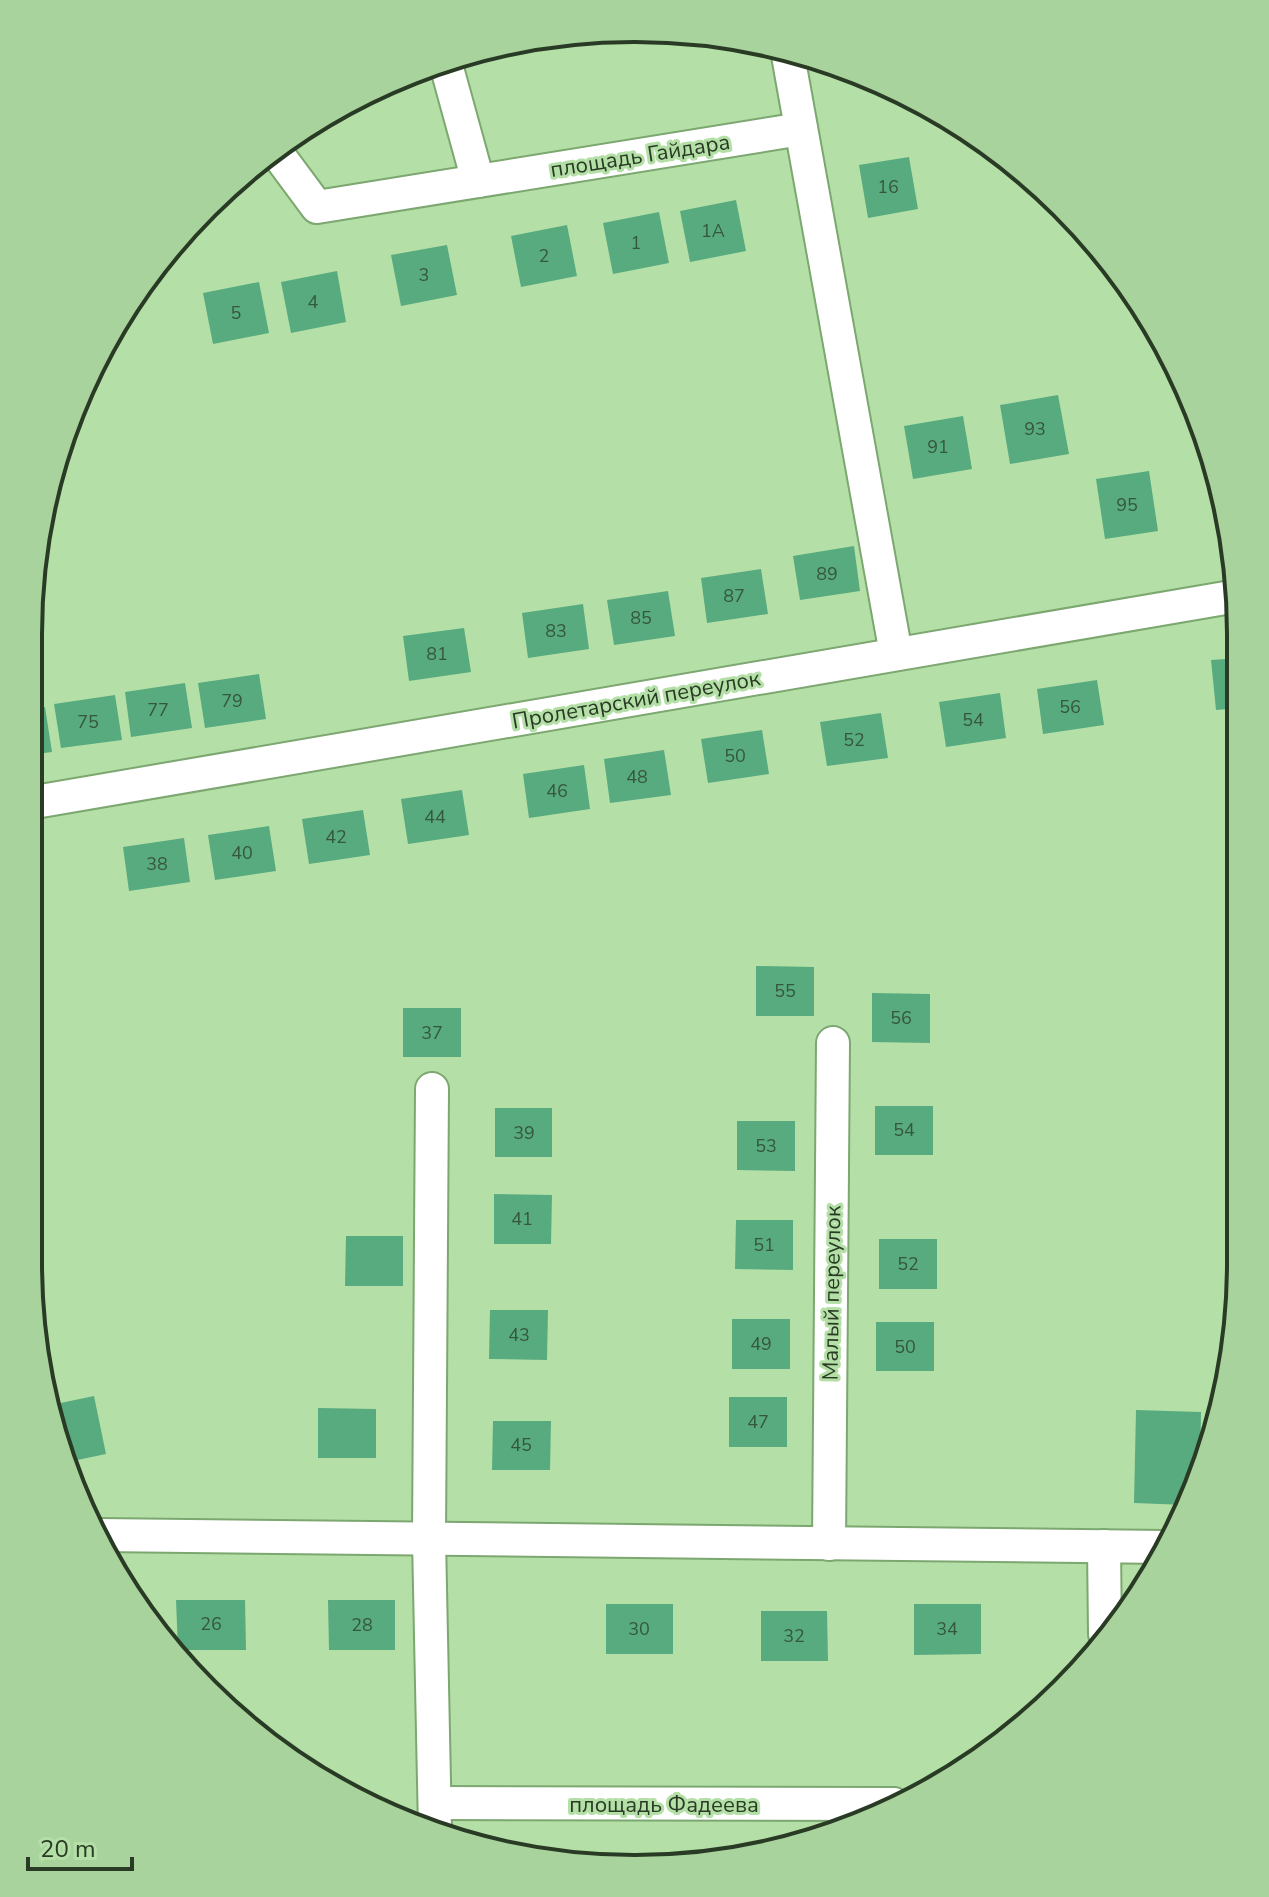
<svg xmlns="http://www.w3.org/2000/svg" width="1269" height="1897" font-family="'Nunito Sans',sans-serif">
<style>
.building{fill:#58aa7f}
.lines{fill:none;stroke-linecap:round;stroke-linejoin:round}
.street-casing{stroke:#7ca770;stroke-width:36}
.street{stroke:#fff;stroke-width:32}
.labels{text-anchor:middle;stroke-width:6;stroke-linejoin:round;paint-order:stroke}
.number-label{font-size:18px;fill:#35573b}
.street-label{font-size:22px;fill:#293b24;stroke:#b4e0a7}
.rim{fill:none;stroke:#293b24;stroke-width:4}
</style>
<rect width="100%" height="100%" fill="#b4e0a7"/>
<g class="building">
<path d="M909 157 918 209 868 218 859 165Z"/>
<path d="M736 200 746 251 690 262 680 211Z"/>
<path d="M659 212 669 263 613 274 603 223Z"/>
<path d="M567 225 577 276 521 287 511 236Z"/>
<path d="M447 245 457 295 401 306 391 255Z"/>
<path d="M337 271 346 322 291 333 281 282Z"/>
<path d="M259 282 269 333 213 344 203 293Z"/>
<path d="M1058 395 1069 454 1010 464 1000 405Z"/>
<path d="M963 416 972 469 913 479 904 426Z"/>
<path d="M1149 471 1158 531 1105 539 1096 479Z"/>
<path d="M854 546 860 591 800 600 793 556Z"/>
<path d="M761 569 768 614 707 623 701 578Z"/>
<path d="M668 591 675 636 614 645 607 600Z"/>
<path d="M583 604 589 649 528 658 522 613Z"/>
<path d="M464 628 471 672 409 681 403 636Z"/>
<path d="M1241 658 1240 708 1216 710 1211 660Z"/>
<path d="M259 674 266 719 205 728 198 683Z"/>
<path d="M1097 680 1104 725 1043 734 1037 689Z"/>
<path d="M185 683 192 728 131 737 125 692Z"/>
<path d="M1000 693 1006 738 946 747 939 702Z"/>
<path d="M115 695 122 740 61 748 54 704Z"/>
<path d="M45 707 52 752 36 754 37 708Z"/>
<path d="M881 713 888 758 827 766 820 722Z"/>
<path d="M762 730 769 774 708 783 701 739Z"/>
<path d="M664 750 671 795 610 803 604 759Z"/>
<path d="M584 765 590 809 529 818 523 774Z"/>
<path d="M462 790 469 835 408 844 401 799Z"/>
<path d="M363 810 370 855 309 864 302 819Z"/>
<path d="M269 826 276 871 215 880 208 835Z"/>
<path d="M184 838 190 882 129 891 123 847Z"/>
<path d="M756 966 814 967V1016H756Z"/>
<path d="M872 993 930 994V1043L872 1042Z"/>
<rect x="403" y="1008" width="58" height="49"/>
<rect x="875" y="1106" width="58" height="49"/>
<rect x="495" y="1108" width="57" height="49"/>
<path d="M737 1121H795V1171L737 1170Z"/>
<path d="M494 1194 552 1195 551 1244H494Z"/>
<path d="M736 1220H793V1270L735 1269Z"/>
<path d="M346 1236H403V1286H345Z"/>
<rect x="879" y="1239" width="58" height="50"/>
<path d="M490 1310H548L547 1360 489 1359Z"/>
<rect x="732" y="1319" width="58" height="50"/>
<rect x="876" y="1322" width="58" height="49"/>
<path d="M94 1396 106 1454 63 1463 51 1405Z"/>
<rect x="729" y="1397" width="58" height="50"/>
<path d="M318 1408 376 1409V1458H318Z"/>
<path d="M1136 1410 1201 1412 1200 1468 1187 1505 1134 1503Z"/>
<path d="M493 1421H551L550 1470H492Z"/>
<path d="M176 1600H245L246 1650H178Z"/>
<path d="M328 1600H395V1650H329Z"/>
<rect x="606" y="1604" width="67" height="50"/>
<path d="M914 1604H981V1654L914 1655Z"/>
<path d="M761 1611H827L828 1661H761Z"/>
</g>
<g class="lines">
<defs>
<g id="street">
<path d="M787 50 896 654"/>
<path d="M445 61 478 181"/>
<path d="M274 149 317 207 801 129"/>
<path d="M35 802 1237 596"/>
<path d="M432 1089 429 1539 435 1830"/>
<path d="M99 1535 1167 1547"/>
<path d="M829 1544 833 1043"/>
<path d="M1104 1546 1105 1634"/>
<path d="M435 1803 894 1804"/>
</g>
</defs>
<use href="#street" class="street-casing"/>
<use href="#street" class="street"/>
</g>
<g class="labels">
<g class="number-label">
<text x="888" y="193">16</text>
<text x="713" y="237">1А</text>
<text x="636" y="249">1</text>
<text x="544" y="262">2</text>
<text x="424" y="281">3</text>
<text x="313" y="308">4</text>
<text x="236" y="319">5</text>
<text x="1035" y="435">93</text>
<text x="938" y="453">91</text>
<text x="1127" y="511">95</text>
<text x="827" y="580">89</text>
<text x="734" y="602">87</text>
<text x="641" y="624">85</text>
<text x="556" y="637">83</text>
<text x="437" y="660">81</text>
<text x="232" y="707">79</text>
<text x="1070" y="713">56</text>
<text x="158" y="716">77</text>
<text x="973" y="726">54</text>
<text x="88" y="728">75</text>
<text x="854" y="746">52</text>
<text x="735" y="762">50</text>
<text x="637" y="783">48</text>
<text x="557" y="797">46</text>
<text x="435" y="823">44</text>
<text x="336" y="843">42</text>
<text x="242" y="859">40</text>
<text x="157" y="870">38</text>
<text x="785" y="997">55</text>
<text x="901" y="1024">56</text>
<text x="432" y="1039">37</text>
<text x="904" y="1136">54</text>
<text x="524" y="1139">39</text>
<text x="766" y="1152">53</text>
<text x="522" y="1225">41</text>
<text x="764" y="1251">51</text>
<text x="908" y="1270">52</text>
<text x="519" y="1341">43</text>
<text x="761" y="1350">49</text>
<text x="905" y="1353">50</text>
<text x="758" y="1428">47</text>
<text x="521" y="1451">45</text>
<text x="211" y="1630">26</text>
<text x="362" y="1631">28</text>
<text x="639" y="1635">30</text>
<text x="947" y="1635">34</text>
<text x="794" y="1642">32</text>
</g>
<g class="street-label">
<text transform="translate(640 155) rotate(-9)" y="8">площадь Гайдара</text>
<text transform="translate(636 699) rotate(-10)" y="8">Пролетарский переулок</text>
<text transform="translate(831 1293) rotate(-89)" y="8">Малый переулок</text>
<text x="664" y="1812">площадь Фадеева</text>
</g>
</g>
<path d="M0 0H1269V1897H0ZM634 42H635A592 592 0 0 1 1227 634V1263A592 592 0 0 1 635 1855H634A592 592 0 0 1 42 1263V634A592 592 0 0 1 634 42Z" fill="#a9d39d" fill-rule="evenodd"/>
<path class="rim" d="M634 42H635A592 592 0 0 1 1227 634V1263A592 592 0 0 1 635 1855H634A592 592 0 0 1 42 1263V634A592 592 0 0 1 634 42Z"/>
<path d="M28 1857v12h104v-12" fill="none" stroke="#293b24" stroke-width="4"/>
<text x="40" y="1857" font-size="24" fill="#293b24" stroke="#b4e0a7" stroke-width="6" paint-order="stroke">20 m</text>
</svg>
